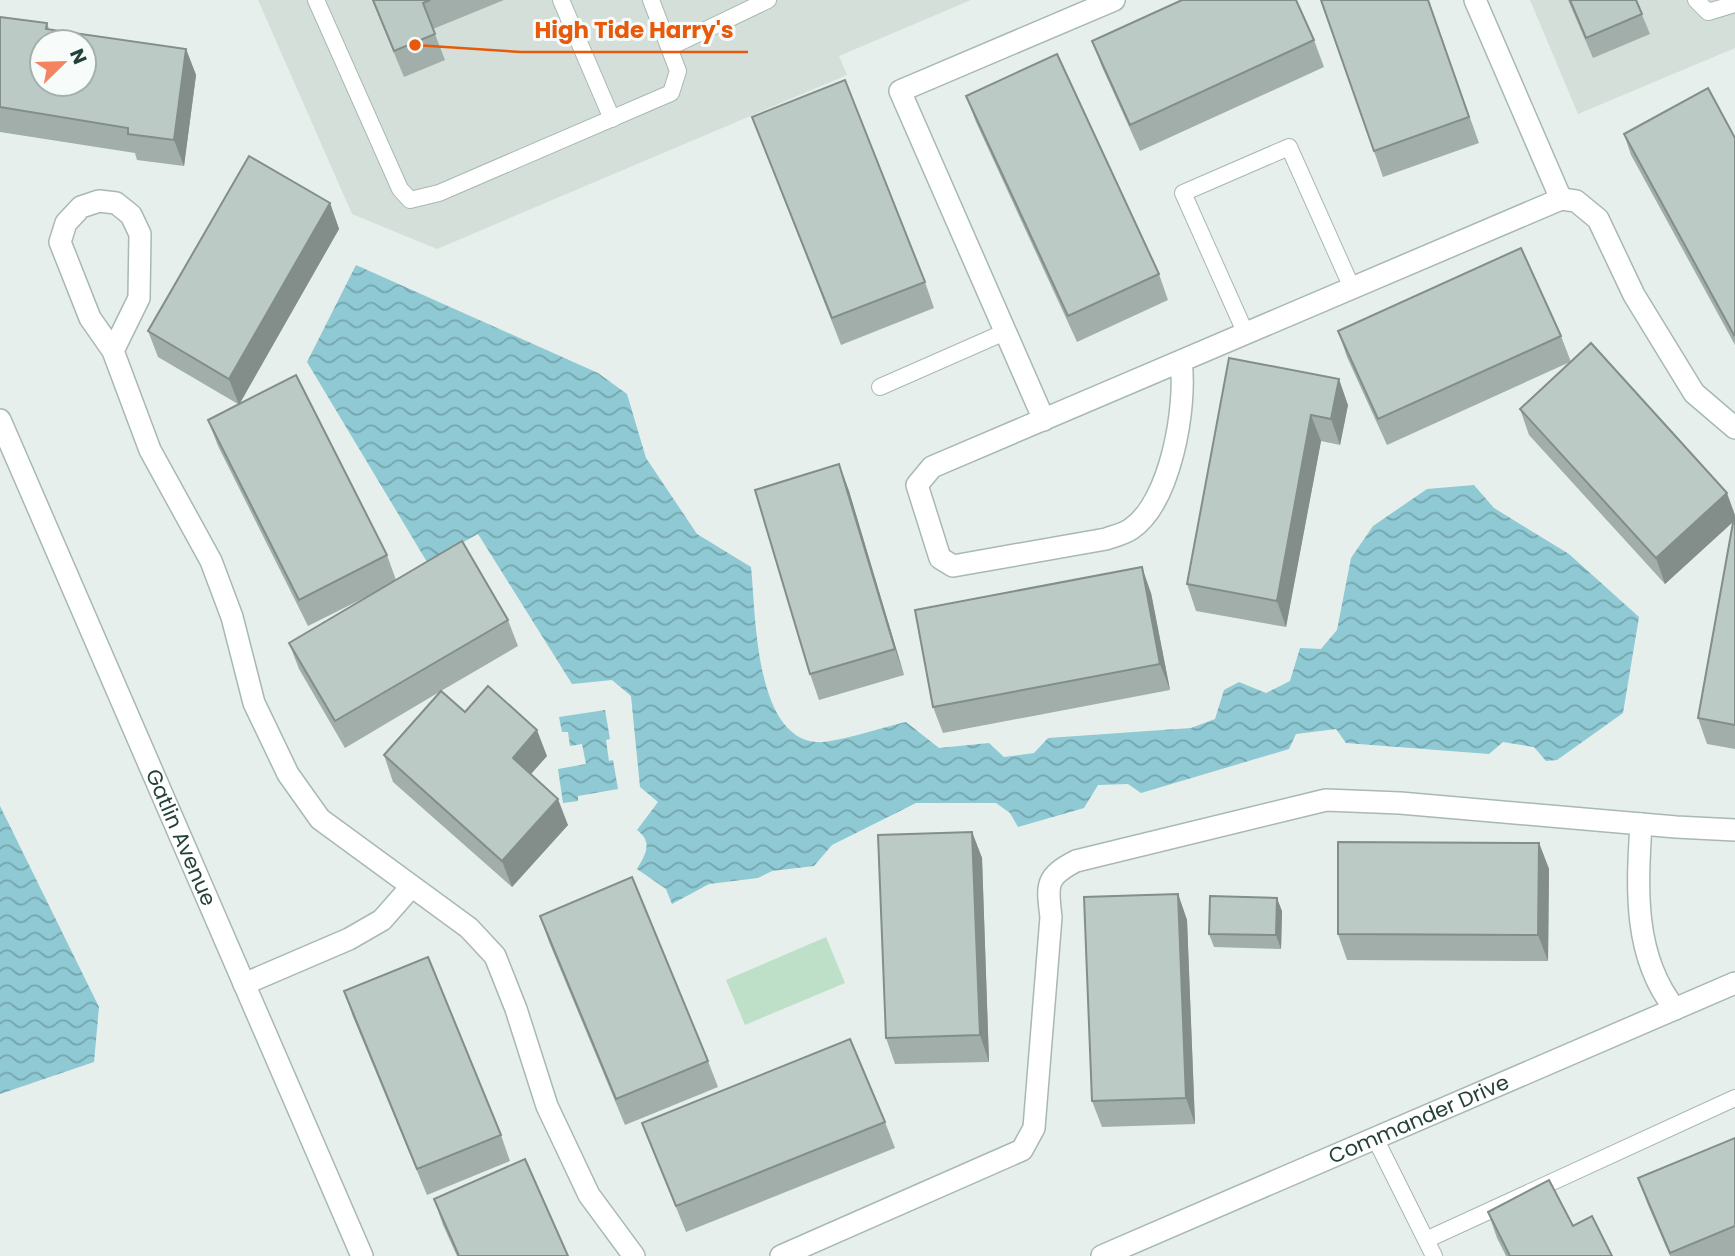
<svg xmlns="http://www.w3.org/2000/svg" width="1735" height="1256" font-family="Poppins,sans-serif">
<style>
.built{fill:#d4dfda}
.green{fill:#bfe0c8}
.water{fill:url(#water-waves)}
.lines{fill:none;stroke-linecap:round;stroke-linejoin:round}
.service-casing{stroke:#a8b8b2;stroke-width:18}
.minor-casing{stroke:#a8b8b2;stroke-width:24}
.tertiary-casing{stroke:#a8b8b2;stroke-width:24}
.service{stroke:#fff;stroke-width:16}
.minor{stroke:#fff;stroke-width:21}
.tertiary{stroke:#fff;stroke-width:21}
.wall{fill:#a1aea9}
.shaded-wall{fill:#838d89}
.building{fill:#bbcac4;stroke:#838d89;stroke-width:2;fill-rule:evenodd}
.labels{text-anchor:middle;stroke-width:6;stroke-linejoin:round;paint-order:stroke}
.street-label{font-size:21px;fill:#24423a;stroke:#f7fbf9}
.leader{fill:none;stroke:#e8590c;stroke-width:2.5}
.callout-dot{fill:#e8590c;stroke:#f7fbf9;stroke-width:2.5}
.callout-label{font-size:23px;text-anchor:middle;font-weight:bold;fill:#e8590c;stroke:#f7fbf9;stroke-width:6;stroke-linejoin:round;paint-order:stroke}
</style>
<defs>
<pattern id="water-waves" width="16" height="10" patternUnits="userSpaceOnUse" patternTransform="scale(1.75)"><rect width="16" height="10" fill="#8ec9d4"/><path d="M0 5q4-4 8 0t8 0" fill="none" stroke="#74a5ad"/></pattern>
</defs>
<rect width="100%" height="100%" fill="#e6efeb"/>
<g class="built">
<path d="M258 0H971L839 56 847 75 437 249 352 214Z"/>
<path d="M1530 0H1735V48L1578 114Z"/>
</g>
<path class="green" d="M826 937 845 983 745 1025 726 980Z"/>
<g class="water">
<path d="M356 265 598 373 627 394 646 458 697 534 751 567C756 613 754 736 816 742 833 744 887 726 906 722L939 748 989 743 1004 757 1034 753 1048 738 1191 728 1215 719 1224 690 1239 682 1266 693 1290 681 1300 648 1321 649 1337 630 1351 558 1373 526 1427 489 1474 485 1494 508 1569 554 1639 617 1623 713 1557 760 1546 761 1534 747 1503 742 1489 754 1346 743 1336 729 1296 734 1289 749 1141 793 1128 784 1098 785 1084 808 1018 827 1010 813 996 803H916L832 845 814 866 772 871 758 878 709 884 672 904 666 889 637 869C646 854 653 842 637 830L658 802 640 787 631 696 612 680 572 684 478 534 427 562 307 362Z"/>
<path d="M605 710 610 739 606 740 609 761 613 760 618 789 578 796V801L563 803 558 769 586 764 582 744 570 746 568 732H562L559 717Z"/>
<path d="M0 806 99 1007 94 1062 0 1094Z"/>
</g>
<g class="lines">
<defs>
<g id="service">
<path d="M316 0 400 189 410 200 439 193 671 93 678 71 651 0"/>
<path d="M561 0 612 119"/>
<path d="M1696 0 1708 12 1735 4"/>
<path d="M670 47 768 0"/>
<path d="M1246 334 1183 193 1289 147 1352 288"/>
<path d="M880 387 1005 332"/>
<path d="M1375 1138 1434 1256"/>
<path d="M1428 1239 1735 1098"/>
</g>
<g id="minor">
<path d="M1475 0 1561 199"/>
<path d="M113 351 139 298 140 234 131 215 116 203 99 201 81 207 66 223 60 242 90 318 113 351 150 450 211 561 232 617 254 703 288 774 320 819 469 928 495 956 516 1009 547 1106 589 1195 634 1256"/>
<path d="M1181 361C1187 406 1171 502 1131 529 1124 534 1114 536 1106 539L953 566 940 558 917 485 932 467 1561 199 1576 201 1598 219 1634 295 1694 393 1735 428"/>
<path d="M1044 420 900 91 1114 0"/>
<path d="M1641 824C1637 889 1633 956 1675 1009"/>
<path d="M244 984 349 939 382 920 411 887"/>
<path d="M781 1256 1022 1150 1034 1128 1051 917C1047 885 1045 877 1076 861L1326 800 1400 803 1676 827 1735 830"/>
</g>
<g id="tertiary">
<path id="s1" d="M0 420 362 1256"/>
<path id="s2" d="M1102 1256 1735 983"/>
</g>
</defs>
<use href="#service" class="service-casing"/>
<use href="#minor" class="minor-casing"/>
<use href="#tertiary" class="tertiary-casing"/>
<use href="#service" class="service"/>
<use href="#minor" class="minor"/>
<use href="#tertiary" class="tertiary"/>
</g>
<g class="wall">
<path d="M372 0H504L433 29 445 60 404 77Z"/>
<path d="M1321 0H1428L1479 143 1383 177Z"/>
<path d="M1568 0H1636L1650 34 1593 58Z"/>
<path d="M0 17 47 23 49 29 186 49 196 75 184 166 137 160 135 153 0 132Z"/>
<path d="M1314 40 1324 67 1140 151 1102 67 1092 41Z"/>
<path d="M966 96 1159 274 1168 300 1077 342 976 122Z"/>
<path d="M752 117 925 282 934 308 841 345Z"/>
<path d="M1624 134 1735 138V345L1631 155Z"/>
<path d="M330 203 339 229 239 404 387 555 396 580 508 620 518 646 441 691 465 712 547 756 531 774 568 825 512 887 393 782 384 755 441 691 345 748 299 669 289 643 374 593 308 626 218 446 208 420 238 404 158 357 148 331Z"/>
<path d="M1338 331 1561 336 1571 362 1735 515V749L1707 744 1698 718 1733 522 1665 584 1529 435 1520 409 1570 362 1387 445 1347 357Z"/>
<path d="M1229 358 1348 405 1340 445 1321 441 1286 627 1196 611 1187 584Z"/>
<path d="M839 464 849 491 904 675 819 700 810 674Z"/>
<path d="M1151 593 1170 690 943 733 933 707Z"/>
<path d="M972 832 982 858 989 1062 895 1064 886 1038Z"/>
<path d="M1539 843 1549 869 1548 961 1347 960 1338 934Z"/>
<path d="M1178 894 1187 920 1195 1124 1102 1127 1092 1101Z"/>
<path d="M1282 911 1281 949 1214 947 1209 934Z"/>
<path d="M540 916 708 1061 718 1087 625 1125 549 942Z"/>
<path d="M344 991 501 1135 510 1161 427 1195 353 1017Z"/>
<path d="M885 1122 895 1148 686 1232 642 1123Z"/>
<path d="M1735 1138V1256H1670L1648 1205 1638 1178Z"/>
<path d="M434 1199 568 1256H457L443 1225Z"/>
<path d="M1488 1212 1573 1226 1612 1256H1506L1497 1238Z"/>
</g>
<g class="shaded-wall">
<path d="M186 49 196 75 184 166 174 140Z"/>
<path d="M330 203 339 229 239 405 229 379Z"/>
<path d="M1339 379 1348 405 1340 445 1331 419Z"/>
<path d="M1311 415 1321 441 1286 627 1277 601Z"/>
<path d="M839 464 849 491 904 675 895 649Z"/>
<path d="M1727 493 1735 515V520L1665 584 1656 558Z"/>
<path d="M1142 567 1151 593 1170 690 1160 664Z"/>
<path d="M537 730 547 756 522 784 513 758Z"/>
<path d="M558 799 568 825 512 887 502 861Z"/>
<path d="M972 832 982 858 989 1062 980 1035Z"/>
<path d="M1539 843 1549 869 1548 961 1538 935Z"/>
<path d="M1178 894 1187 920 1195 1124 1186 1098Z"/>
<path d="M1277 898 1282 911 1281 949 1276 935Z"/>
</g>
<g class="building">
<path d="M373 0H430L423 3 435 34 394 51Z"/>
<path d="M1182 0H1296L1314 40 1130 125 1092 41Z"/>
<path d="M1321 0H1428L1469 117 1374 151Z"/>
<path d="M1570 0H1636L1642 14 1586 38Z"/>
<path d="M0 17 47 23 46 29 186 49 174 140 128 134V128L0 107ZM42 42H84V84H42Z"/>
<path d="M1057 54 1159 274 1068 316 966 96Z"/>
<path d="M845 80 925 282 832 318 752 117Z"/>
<path d="M1708 88 1735 138V334L1734 335 1624 134Z"/>
<path d="M249 156 330 203 229 379 148 331Z"/>
<path d="M1521 248 1561 336 1378 419 1338 331Z"/>
<path d="M1591 343 1727 493 1656 558 1520 409Z"/>
<path d="M1229 358 1339 379 1331 419 1311 415 1277 601 1187 584Z"/>
<path d="M296 375 387 555 299 600 208 420Z"/>
<path d="M839 464 895 649 810 674 755 490Z"/>
<path d="M1734 517H1735V725L1698 718Z"/>
<path d="M462 541 508 620 335 721 289 643Z"/>
<path d="M1142 567 1160 664 933 707 915 610Z"/>
<path d="M488 686 537 730 513 758 558 799 502 861 384 755 441 691 465 712Z"/>
<path d="M972 832 980 1035 886 1038 878 835Z"/>
<path d="M1338 842 1539 843 1538 935 1338 934Z"/>
<path d="M632 877 708 1061 616 1099 540 916Z"/>
<path d="M1178 894 1186 1098 1092 1101 1084 897Z"/>
<path d="M1210 896 1277 898 1276 935 1209 934Z"/>
<path d="M428 957 501 1135 417 1169 344 991Z"/>
<path d="M850 1039 885 1122 676 1206 642 1123Z"/>
<path d="M1735 1138V1226L1670 1253 1638 1178Z"/>
<path d="M525 1159 568 1256H459L434 1199Z"/>
<path d="M1549 1180 1573 1226 1592 1216 1612 1256H1510L1488 1212Z"/>
</g>
<g class="labels">
<g class="street-label">
<text dy="7" stroke="none"><textPath href="#s1" startOffset="455">Gatlin Avenue</textPath></text>
<text dy="7" stroke="none"><textPath href="#s2" startOffset="345">Commander Drive</textPath></text>
</g>
</g>
<path class="leader" d="M415 45L521 52H748"/>
<circle class="callout-dot" cx="415" cy="45" r="7"/>
<g class="callout-label">
<text x="634" y="38">High Tide Harry's</text>
</g>
<g transform="translate(63 63) rotate(67)"><circle r="33" fill="#f7fbf9" stroke="#a3b1ad" stroke-width="2"/>
<path d="M0-5L12 26L0 18L-12 26Z" fill="#f4845f"/>
<text y="-10" font-size="19" font-weight="bold" text-anchor="middle" fill="#24423a">N</text>
</g>
</svg>
